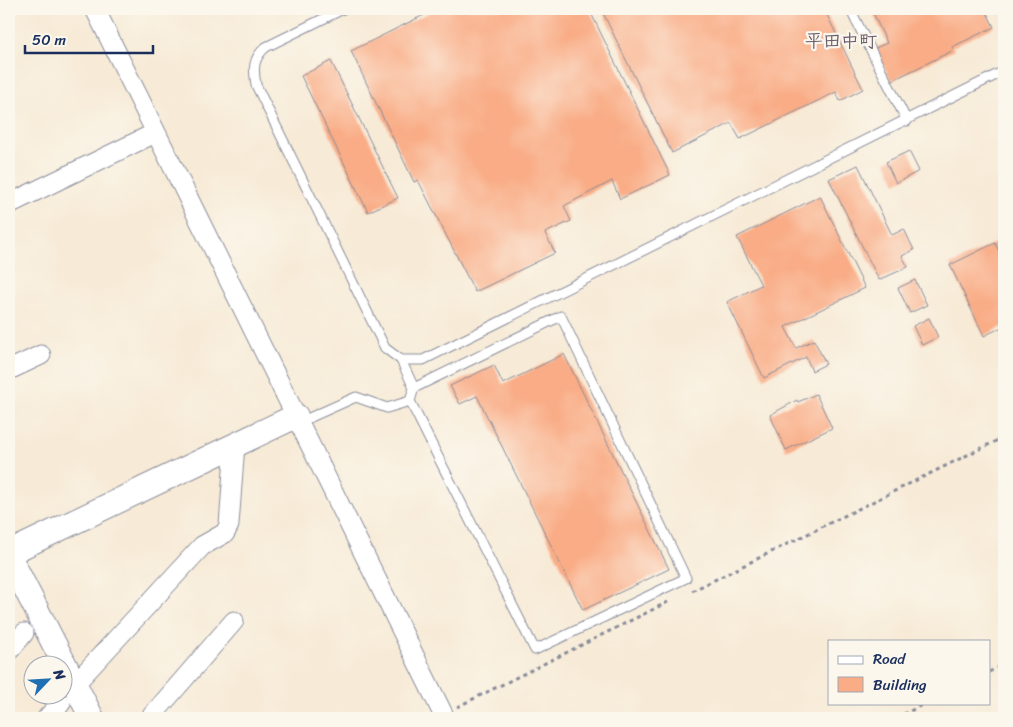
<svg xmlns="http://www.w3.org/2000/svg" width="1013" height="727" font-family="Sriracha,'Klee One',sans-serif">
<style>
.building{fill:#f9ac85}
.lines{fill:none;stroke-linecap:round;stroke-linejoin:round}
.service-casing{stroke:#898c9a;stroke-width:11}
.minor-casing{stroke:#898c9a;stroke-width:21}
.tertiary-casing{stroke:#898c9a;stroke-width:26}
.path{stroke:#898c9a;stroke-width:3;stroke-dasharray:4 4;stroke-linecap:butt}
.service{stroke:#fff;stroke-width:9}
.minor{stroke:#fff;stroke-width:19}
.tertiary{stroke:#fff;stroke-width:24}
.labels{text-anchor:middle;stroke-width:4.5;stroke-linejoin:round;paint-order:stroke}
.quarter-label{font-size:18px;font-weight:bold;fill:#695b6c;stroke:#fbf7ec}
</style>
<rect width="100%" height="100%" fill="#fbf7ec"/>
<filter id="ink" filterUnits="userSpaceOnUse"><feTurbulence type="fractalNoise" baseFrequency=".02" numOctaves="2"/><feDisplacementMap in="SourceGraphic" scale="10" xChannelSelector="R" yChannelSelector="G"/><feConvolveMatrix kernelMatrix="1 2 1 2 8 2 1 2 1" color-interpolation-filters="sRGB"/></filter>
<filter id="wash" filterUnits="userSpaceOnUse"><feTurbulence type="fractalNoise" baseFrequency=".0096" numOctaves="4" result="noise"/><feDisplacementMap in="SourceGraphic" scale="20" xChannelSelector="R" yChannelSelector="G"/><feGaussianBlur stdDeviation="1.12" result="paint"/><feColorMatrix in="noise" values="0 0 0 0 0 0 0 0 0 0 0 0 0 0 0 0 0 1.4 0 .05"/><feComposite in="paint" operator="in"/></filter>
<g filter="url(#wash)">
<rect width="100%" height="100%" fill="#f7ead6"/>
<g id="blocks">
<g class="building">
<path d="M436 9H589L670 175 620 199 612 181 564 206 571 221 545 233 555 253 475 292 418 180 414 182 351 51Z"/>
<path d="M601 9H824L863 89 840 101 836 92 740 139 731 123 672 153Z"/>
<path d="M871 9H996L987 13 994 27 952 47 954 50 891 81 875 48 887 43Z"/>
<path d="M331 61 398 198 368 212 301 76Z"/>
<path d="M909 151 919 171 896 183 886 162Z"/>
<path d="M858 165 892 235 904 229 914 250 902 256 908 267 879 280 829 179Z"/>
<path d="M820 196 865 288 785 327 796 348 814 340 826 364 812 371 806 357 764 378 727 302 761 285 737 237Z"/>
<path d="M995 243 1004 262V326L984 336 950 265Z"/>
<path d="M915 280 927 305 910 313 898 288Z"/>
<path d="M929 318 938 337 922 345 913 326Z"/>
<path d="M564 354 669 569 583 610 477 396 460 404 450 386 494 365 503 384Z"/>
<path d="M816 394 832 428 786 450 770 415 797 400 798 402Z"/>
</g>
</g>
</g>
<g filter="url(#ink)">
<use href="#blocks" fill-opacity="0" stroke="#898c9a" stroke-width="1"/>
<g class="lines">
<defs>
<g id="service">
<path d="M343 9 266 47C253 58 253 68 256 85L385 348 401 360H423L1004 71"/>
<path d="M850 9 907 121"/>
<path d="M401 360 414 388 410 401 535 650 686 578 561 316 414 388"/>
<path d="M300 422 356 397 387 408 410 401"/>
</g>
<g id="minor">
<path d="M95 9 445 718"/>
<path d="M9 204 155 133"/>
<path d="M9 370 41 355"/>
<path d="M9 651 24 633"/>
<path d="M74 685 202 546 225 533 229 525 235 444"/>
<path d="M47 718 61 703"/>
<path d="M150 718 234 621"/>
</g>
<g id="tertiary">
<path d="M9 553 296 416"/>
<path d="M9 556 92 718"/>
</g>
</defs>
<use href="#service" class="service-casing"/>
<use href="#minor" class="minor-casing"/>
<use href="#tertiary" class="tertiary-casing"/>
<g class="path">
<path d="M692 591 1004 437"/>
<path d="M989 672 1004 664"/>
<path d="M457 707 668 602"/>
<path d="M896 718 926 703"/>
</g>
<use href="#service" class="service"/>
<use href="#minor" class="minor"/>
<use href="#tertiary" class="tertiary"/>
</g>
</g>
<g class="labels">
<g class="quarter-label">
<text x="841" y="47">平田中町</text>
</g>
</g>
<rect width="1013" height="727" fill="none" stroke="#fbf7ec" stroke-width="30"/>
<rect x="828" y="640" width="162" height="65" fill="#fbf7ec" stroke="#a1a7b3"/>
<rect x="838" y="656" width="25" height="8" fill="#ffffff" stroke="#a1a7b3"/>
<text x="873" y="664" font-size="15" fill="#1b2f5e">Road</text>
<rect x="838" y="677" width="25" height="15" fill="#f9ac85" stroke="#a1a7b3"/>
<text x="873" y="690" font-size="15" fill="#1b2f5e">Building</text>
<g transform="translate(48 680) rotate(65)"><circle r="24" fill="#fbf7ec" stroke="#a1a7b3"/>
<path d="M0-4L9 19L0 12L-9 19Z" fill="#1f6fb2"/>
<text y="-8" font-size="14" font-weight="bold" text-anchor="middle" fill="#1b2f5e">N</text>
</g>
<path d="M25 45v8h128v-8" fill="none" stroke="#1b2f5e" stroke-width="2.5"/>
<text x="32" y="45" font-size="15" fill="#1b2f5e" stroke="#fbf7ec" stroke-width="4" paint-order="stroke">50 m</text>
</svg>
